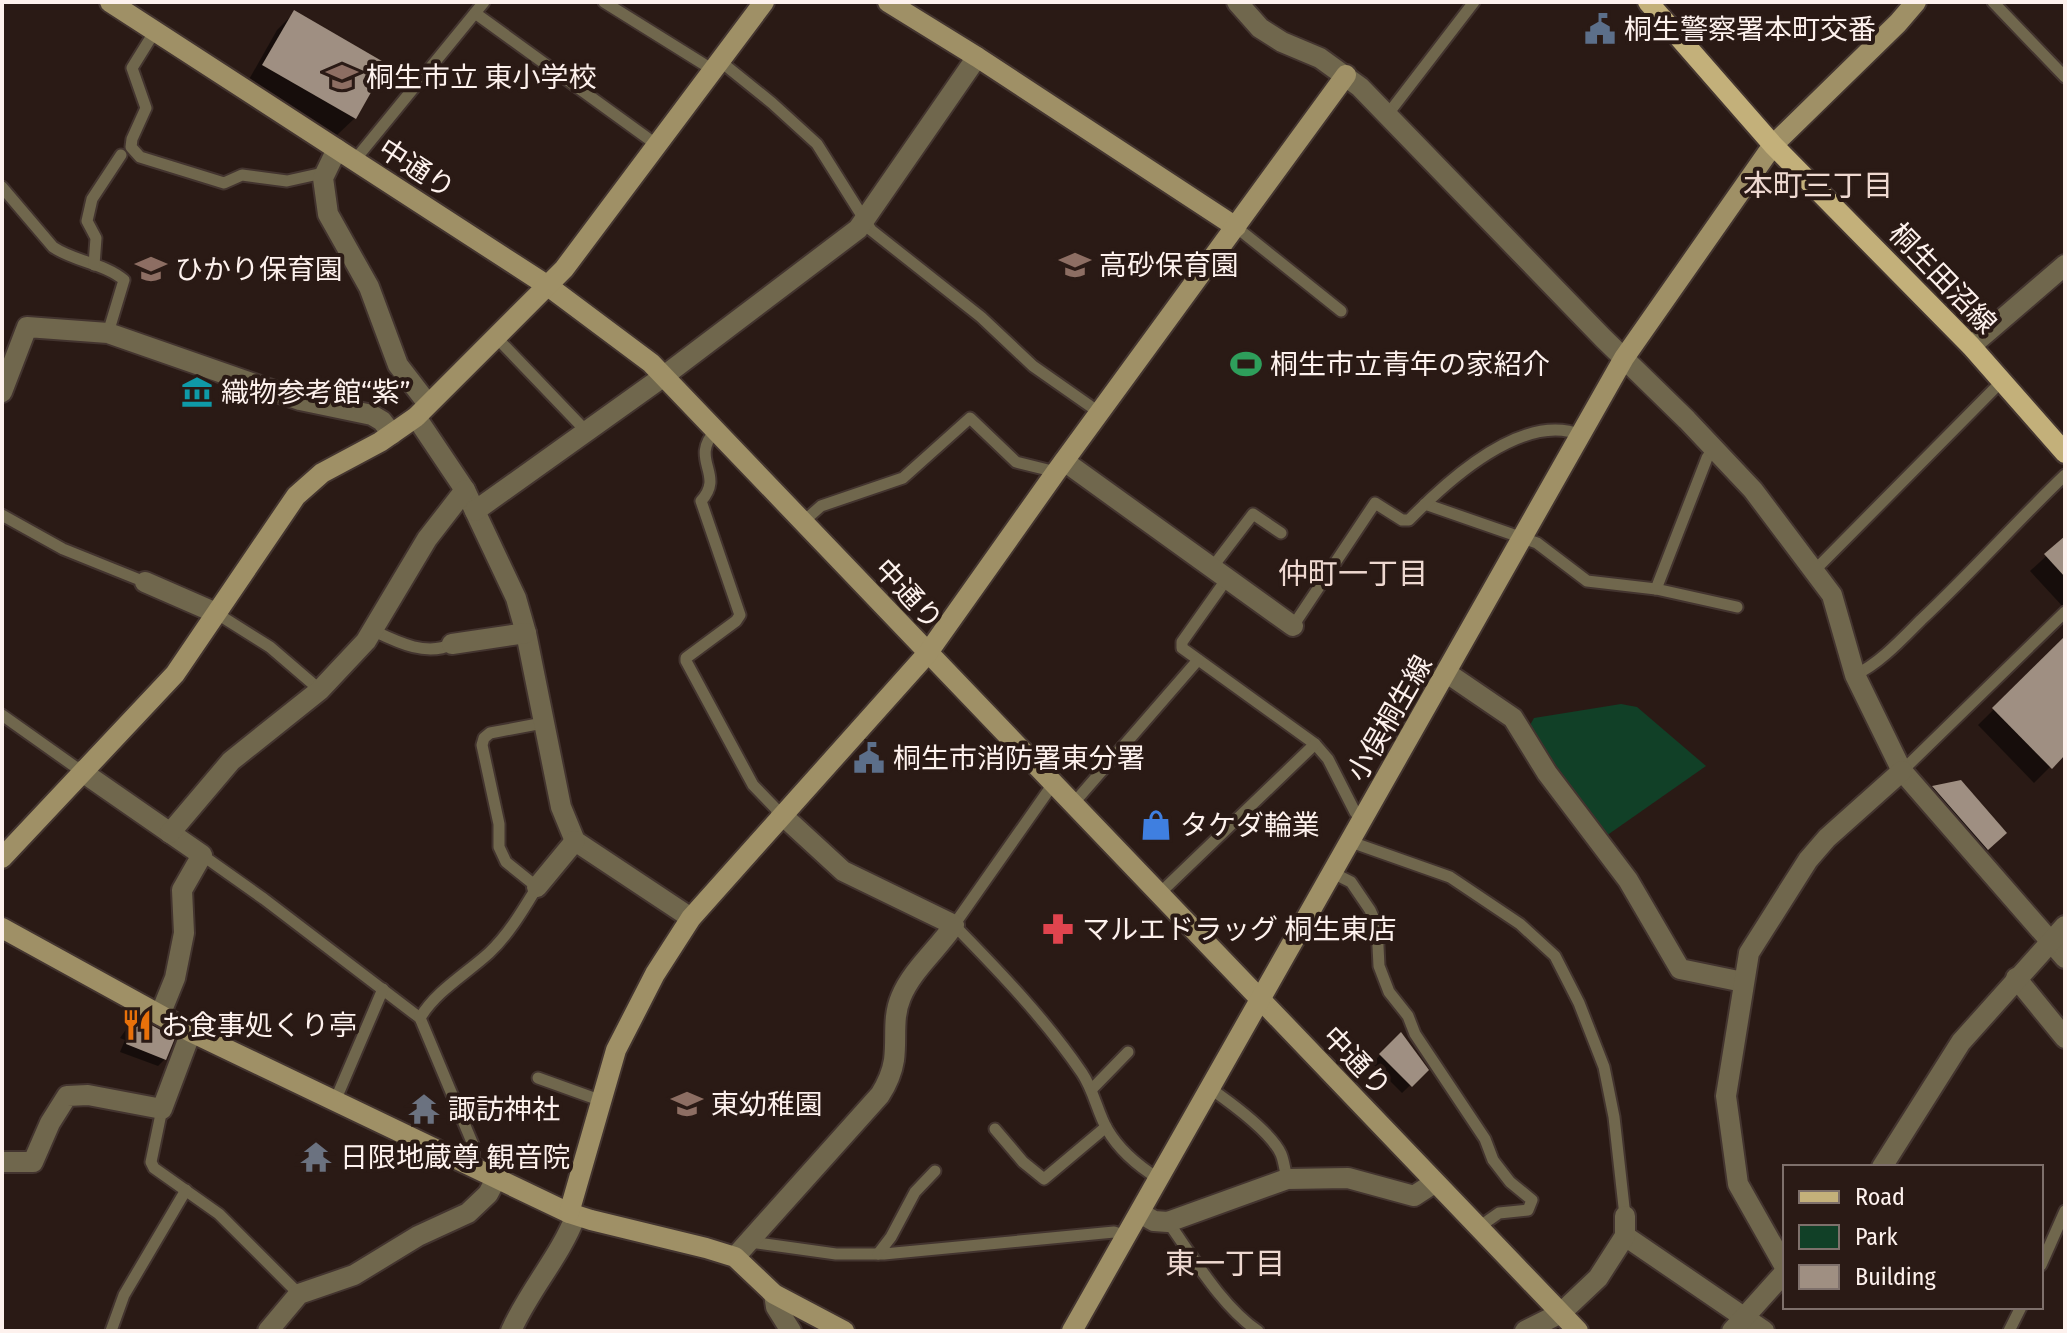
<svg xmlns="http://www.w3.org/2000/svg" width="2067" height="1333" font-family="'Fira Sans Condensed','Noto Sans JP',sans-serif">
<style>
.green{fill:#114027}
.shadow{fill:#0007}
.building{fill:#9f8f82}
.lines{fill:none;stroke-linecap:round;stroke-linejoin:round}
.lane-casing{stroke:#43342f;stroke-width:15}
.street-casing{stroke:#43342f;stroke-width:24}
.secondary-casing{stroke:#43342f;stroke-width:24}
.primary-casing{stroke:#43342f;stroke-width:24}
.lane{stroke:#70674d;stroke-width:11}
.street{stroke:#70674d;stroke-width:20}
.secondary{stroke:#9f9066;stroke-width:20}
.primary{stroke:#c3b07a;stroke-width:20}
.labels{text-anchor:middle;stroke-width:8;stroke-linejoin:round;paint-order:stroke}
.poi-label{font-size:28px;fill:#fdf1ed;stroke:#2a1a15;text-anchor:start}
.street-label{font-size:28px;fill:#fdf1ed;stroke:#2a1a15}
.neighbourhood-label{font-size:30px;fill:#eed8d0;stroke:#2a1a15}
</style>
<rect width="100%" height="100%" fill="#2a1a15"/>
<path class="green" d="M1621 704 1637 707 1706 766 1606 836 1560 777 1529 727 1534 718Z"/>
<g class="shadow">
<path d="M294 13 355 118 337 135 247 83 277 30Z"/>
<path d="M2065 539V609L2030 571Z"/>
<path d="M2065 639V752L2034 783 1978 725Z"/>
<path d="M1960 782 1991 846 1974 861 1921 800 1933 788Z"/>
<path d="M134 1018 165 1059 158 1066 120 1052 125 1040 120 1038Z"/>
<path d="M1401 1035 1426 1070 1402 1093 1372 1063Z"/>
</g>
<g class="building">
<path d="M294 10 387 64 356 119 262 65Z"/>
<path d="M2065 536V577L2044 554Z"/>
<path d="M2065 636V755L2052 769 1992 708Z"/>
<path d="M1961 780 2007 833 1988 850 1932 786Z"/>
<path d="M133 1015 175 1038 166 1060 126 1044 130 1033 126 1031Z"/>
<path d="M1401 1032 1429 1070 1412 1087 1379 1054Z"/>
</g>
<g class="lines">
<defs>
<g id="lane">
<path d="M604 2 713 70"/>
<path d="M1993 2 2065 77"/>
<path d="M475 13 657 145"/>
<path d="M155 31 132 68 146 108 132 139 131 147 140 157 224 183 242 175 287 181 323 173"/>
<path d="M720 61 772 103 817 144 871 230 981 317 1033 366 1100 413"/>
<path d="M1388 114 1474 2"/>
<path d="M354 161 484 2"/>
<path d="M2 187 53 247C75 262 104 263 124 280L108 333"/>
<path d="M1236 227 1341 311"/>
<path d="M94 265 96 238 87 221 92 199 121 155"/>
<path d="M496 337 586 431"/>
<path d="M716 430C688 460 726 474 701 501L740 615 736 621 686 658V661L753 785 781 814"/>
<path d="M1425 504 1537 543 1587 581 1656 589 1737 607"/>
<path d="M2 515 63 549 145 582"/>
<path d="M803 522 821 506 903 478 970 418 1016 462 1056 472"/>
<path d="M1211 569 1253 514 1281 533"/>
<path d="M1814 571 2002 381"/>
<path d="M1226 580 1182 642V648L1315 744 1328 759 1355 812 1363 820"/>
<path d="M1656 589 1707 458 1714 448"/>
<path d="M216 613 270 647 320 690"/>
<path d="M1293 626 1375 503 1402 520H1409C1447 481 1523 411 1581 435"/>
<path d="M374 631C397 642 427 657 452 644"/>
<path d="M1855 675C1880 663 1901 640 1921 620 1971 573 2016 522 2065 475"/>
<path d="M2 715 81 771"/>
<path d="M1902 771 2065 612"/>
<path d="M1053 784 954 925C999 971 1046 1020 1082 1073 1094 1091 1097 1111 1107 1129 1119 1150 1138 1166 1159 1179"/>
<path d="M1073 804 1198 660"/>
<path d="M1351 842 1450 877 1520 924 1555 956 1579 1003 1604 1067 1614 1117 1625 1216"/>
<path d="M202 855 264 899 420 1018 474 1147 472 1167"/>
<path d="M1333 873 1351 882 1370 910 1377 926 1379 966 1389 992 1408 1016 1415 1034 1485 1139 1493 1160 1510 1182 1532 1200 1528 1210 1499 1213 1479 1227"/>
<path d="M1159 894 1315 744"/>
<path d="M420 1018C436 991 466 974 489 953 509 934 523 910 537 887L506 862 499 847V824L482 745 484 738 490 733 543 723"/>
<path d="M538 1078 602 1101"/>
<path d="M1092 1089 1128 1052"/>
<path d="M1211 1089C1231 1103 1271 1132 1281 1154 1284 1161 1285 1171 1287 1179"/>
<path d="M335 1101 383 989"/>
<path d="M162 1109 151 1162 154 1168 219 1214 299 1294"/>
<path d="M995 1129 1023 1162 1044 1179 1106 1127"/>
<path d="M1168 1222C1193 1257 1222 1307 1258 1331"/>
<path d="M750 1242 836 1254H884L1114 1232 1127 1236"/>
<path d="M878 1254 891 1237 915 1192 935 1171"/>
<path d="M2041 1265 2065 1211"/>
<path d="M111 1331 124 1295 186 1190"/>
<path d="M2009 1331 2021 1307"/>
</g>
<g id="street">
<path d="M1237 2 1260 28 1282 42 1320 58 1360 87 1603 338 1687 420 1753 490 1832 595 1855 675 1902 771 2065 958"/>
<path d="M337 149 323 178 328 214 369 287 398 365 428 404"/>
<path d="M1971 346 2065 265"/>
<path d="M2 392 27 327 108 333 300 400 372 415 382 421 392 434"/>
<path d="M416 417 465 490 516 598 526 633 561 807 575 841 691 918"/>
<path d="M1064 461 1293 626"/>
<path d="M475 511 664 376 858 229 977 57"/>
<path d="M145 582 216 613"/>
<path d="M452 644 526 633"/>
<path d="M1447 673 1513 718 1547 773 1628 880 1680 969 1743 982"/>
<path d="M81 771 202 855 182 890 184 933 175 978 160 1015"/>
<path d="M170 833 231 761 320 690 366 641 427 539 465 490"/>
<path d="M537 887 575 841"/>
<path d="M2016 978 2065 1038"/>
<path d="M2 1162H33L50 1123 67 1096 88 1095 162 1109 191 1032"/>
<path d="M1882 1167 1961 1042 2065 926"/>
<path d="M1140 1213 1154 1221 1168 1222 1287 1179 1348 1178 1414 1196 1434 1183"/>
<path d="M1625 1236 1764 1331"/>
<path d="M735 1257 880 1095C887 1084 892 1073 894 1060 897 1038 892 1018 901 997 912 970 938 949 954 925L843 871 781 814"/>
<path d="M1785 1267 1738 1184 1726 1096 1749 953 1808 860 1827 838 1902 771"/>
<path d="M774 1294 776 1307 791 1331"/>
<path d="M268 1331 299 1294 354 1275 418 1236 468 1213 488 1194 496 1179"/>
<path d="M511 1331C529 1290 560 1257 576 1215"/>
<path d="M1525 1331 1561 1313 1598 1278 1625 1236V1216"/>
<path d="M1732 1331 1785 1272"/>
</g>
<g id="secondary">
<path d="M110 2 548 286 651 363 1578 1331"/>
<path d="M888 2 977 57 1236 227"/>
<path d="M2 858 175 674 296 496 322 473 380 442 416 417 564 269 764 2"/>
<path d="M2 928 191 1032 569 1213 591 1220 706 1248 735 1257 774 1294 844 1331"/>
<path d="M569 1213 616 1050 655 974 691 918 927 654 1056 472 1346 75"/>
<path d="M1072 1331 1624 358 1773 145 1898 23 1916 2"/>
</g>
<path id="primary" d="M1648 2 1773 145 1971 346 2065 453"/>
</defs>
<use href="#lane" class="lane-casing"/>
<use href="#street" class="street-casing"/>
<use href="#secondary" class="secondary-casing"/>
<use href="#primary" class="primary-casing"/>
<use href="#lane" class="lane"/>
<use href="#street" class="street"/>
<use href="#secondary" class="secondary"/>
<use href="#primary" class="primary"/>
</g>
<defs>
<symbol id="civic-bare" viewBox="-9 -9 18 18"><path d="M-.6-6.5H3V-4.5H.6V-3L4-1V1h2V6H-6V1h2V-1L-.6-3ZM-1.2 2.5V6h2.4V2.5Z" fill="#5c6f8a" stroke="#2a1a15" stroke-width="2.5" paint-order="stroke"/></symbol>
<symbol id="school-bare" viewBox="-9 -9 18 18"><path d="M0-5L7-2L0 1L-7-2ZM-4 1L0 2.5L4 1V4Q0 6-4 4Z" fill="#8d6e63" stroke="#2a1a15" stroke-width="2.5" paint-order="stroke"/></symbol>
<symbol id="stadium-bare" viewBox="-9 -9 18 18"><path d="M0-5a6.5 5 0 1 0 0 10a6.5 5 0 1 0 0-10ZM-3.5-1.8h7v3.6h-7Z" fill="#2e9e5b" stroke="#2a1a15" stroke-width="2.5" paint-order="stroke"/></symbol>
<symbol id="museum-bare" viewBox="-9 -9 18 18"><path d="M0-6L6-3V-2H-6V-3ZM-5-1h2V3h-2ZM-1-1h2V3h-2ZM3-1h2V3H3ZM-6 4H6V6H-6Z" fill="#0f9aa8" stroke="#2a1a15" stroke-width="2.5" paint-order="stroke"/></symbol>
<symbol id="shop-bare" viewBox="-9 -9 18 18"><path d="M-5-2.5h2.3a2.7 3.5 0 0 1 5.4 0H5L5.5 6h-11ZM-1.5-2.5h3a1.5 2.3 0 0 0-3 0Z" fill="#3f7fe0" stroke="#2a1a15" stroke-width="2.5" paint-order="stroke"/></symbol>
<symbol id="pharmacy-bare" viewBox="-9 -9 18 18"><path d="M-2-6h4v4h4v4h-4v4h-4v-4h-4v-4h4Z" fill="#e0444e" stroke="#2a1a15" stroke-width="2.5" paint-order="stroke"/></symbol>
<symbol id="restaurant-bare" viewBox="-9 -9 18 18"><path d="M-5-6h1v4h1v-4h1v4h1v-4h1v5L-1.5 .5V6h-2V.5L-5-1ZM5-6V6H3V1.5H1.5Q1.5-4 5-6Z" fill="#e8710a" stroke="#2a1a15" stroke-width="2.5" paint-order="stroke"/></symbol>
<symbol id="temple-bare" viewBox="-9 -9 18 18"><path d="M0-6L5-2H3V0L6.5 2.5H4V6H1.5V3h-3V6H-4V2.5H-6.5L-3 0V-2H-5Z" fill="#6b7280" stroke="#2a1a15" stroke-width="2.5" paint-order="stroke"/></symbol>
</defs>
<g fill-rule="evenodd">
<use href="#civic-bare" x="1578" y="7" width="44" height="44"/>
<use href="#school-bare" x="320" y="55" width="44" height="44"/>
<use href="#school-bare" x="1053" y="243" width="44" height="44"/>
<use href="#school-bare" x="129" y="247" width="44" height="44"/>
<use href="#stadium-bare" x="1224" y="342" width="44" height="44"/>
<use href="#museum-bare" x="175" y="370" width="44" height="44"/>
<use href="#civic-bare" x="847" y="736" width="44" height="44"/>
<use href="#shop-bare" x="1134" y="803" width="44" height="44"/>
<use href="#pharmacy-bare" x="1036" y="907" width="44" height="44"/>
<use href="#restaurant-bare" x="115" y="1003" width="44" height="44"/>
<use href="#school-bare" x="665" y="1082" width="44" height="44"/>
<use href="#temple-bare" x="402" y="1087" width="44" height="44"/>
<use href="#temple-bare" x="294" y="1135" width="44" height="44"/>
</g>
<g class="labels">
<g class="poi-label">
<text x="1624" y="39">桐生警察署本町交番</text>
<text x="366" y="87">桐生市立 東小学校</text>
<text x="1099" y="275">高砂保育園</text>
<text x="175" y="279">ひかり保育園</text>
<text x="1270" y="374">桐生市立青年の家紹介</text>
<text x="221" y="402">織物参考館“紫”</text>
<text x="893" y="768">桐生市消防署東分署</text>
<text x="1180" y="835">タケダ輪業</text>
<text x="1082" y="939">マルエドラッグ 桐生東店</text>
<text x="161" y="1035">お食事処くり亭</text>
<text x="711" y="1114">東幼稚園</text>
<text x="448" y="1119">諏訪神社</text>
<text x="340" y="1167">日限地蔵尊 観音院</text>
</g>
<g class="street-label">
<text transform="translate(417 168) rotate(33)" y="10">中通り</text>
<text transform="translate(1943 278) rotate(46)" y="10">桐生田沼線</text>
<text transform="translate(909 594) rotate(47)" y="10">中通り</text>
<text transform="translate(1389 718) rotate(-60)" y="10">小俣桐生線</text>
<text transform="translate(1357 1061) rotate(46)" y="10">中通り</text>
</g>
<g class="neighbourhood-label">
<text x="1818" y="196">本町三丁目</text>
<text x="1353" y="584">仲町一丁目</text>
<text x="1225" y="1274">東一丁目</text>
</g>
</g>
<rect width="2067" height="1333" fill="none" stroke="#fdf1ed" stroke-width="8"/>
<rect x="1783" y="1165" width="260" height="144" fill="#2a1a15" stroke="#7e706b" stroke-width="2"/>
<rect x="1799" y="1191" width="40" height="12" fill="#c3b07a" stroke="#7e706b" stroke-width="2"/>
<text x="1855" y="1205" font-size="24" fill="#fdf1ed">Road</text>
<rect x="1799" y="1225" width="40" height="24" fill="#114027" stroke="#7e706b" stroke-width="2"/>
<text x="1855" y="1245" font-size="24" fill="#fdf1ed">Park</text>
<rect x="1799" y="1265" width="40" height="24" fill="#9f8f82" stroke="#7e706b" stroke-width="2"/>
<text x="1855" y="1285" font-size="24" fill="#fdf1ed">Building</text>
</svg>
